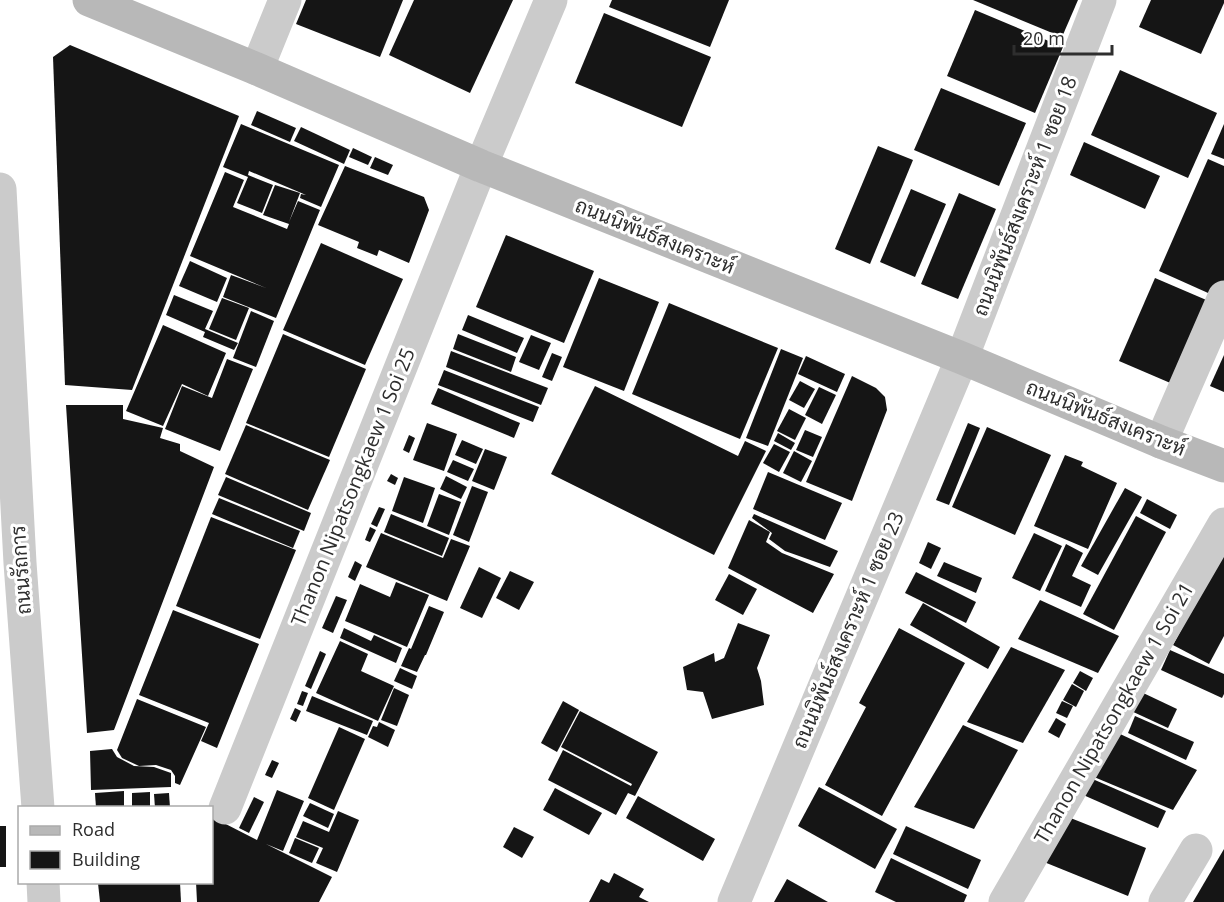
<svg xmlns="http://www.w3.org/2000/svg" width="1224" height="902" font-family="'Open Sans',Sarabun,sans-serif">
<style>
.building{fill:#151515}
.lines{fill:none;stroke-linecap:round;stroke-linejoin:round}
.minor{stroke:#cbcbcb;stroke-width:33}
.tertiary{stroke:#cbcbcb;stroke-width:33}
.secondary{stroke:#b8b8b8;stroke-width:33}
.labels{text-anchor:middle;stroke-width:6;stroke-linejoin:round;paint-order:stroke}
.street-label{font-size:20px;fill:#2e2e2e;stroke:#fff}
</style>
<rect width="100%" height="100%" fill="#fff"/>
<g class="building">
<path d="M306 0H403L380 57 296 24Z"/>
<path d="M414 0H513L470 93 389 55Z"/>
<path d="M612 0H729L710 47 609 7Z"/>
<path d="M973 0H1078L1062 37Z"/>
<path d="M1151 0H1224V3L1201 54 1139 27Z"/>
<path d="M975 10 1063 47 1035 113 947 76Z"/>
<path d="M604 13 711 57 682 127 575 83Z"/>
<path d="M70 45 239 116 132 390 65 385 53 57Z"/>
<path d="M1120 70 1217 113 1188 178 1091 135Z"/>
<path d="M941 88 1026 123 999 186 914 150Z"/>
<path d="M257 111 296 128 290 142 251 125Z"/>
<path d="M241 124 339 165 321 207 300 198 301 194 306 195 249 171 248 175 273 185 262 213 237 203 248 177 223 167Z"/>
<path d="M1224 124V159L1211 154Z"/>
<path d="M301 127 350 150 344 164 294 141Z"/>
<path d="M1084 142 1160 176 1145 209 1070 175Z"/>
<path d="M878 146 913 160 870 264 835 249Z"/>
<path d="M353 148 372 157 368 165 349 157Z"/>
<path d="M375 157 393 165 388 175 370 168Z"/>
<path d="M1208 159 1224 166V282L1217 297 1159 271Z"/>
<path d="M345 166 424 197 429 210 409 263 379 250 377 256 357 248 359 242 318 225Z"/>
<path d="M225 172 244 180 233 207 287 229 289 224 263 215 275 185 300 193 289 222 298 201 320 210 276 318 223 297 231 275 266 288 190 256Z"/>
<path d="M911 189 946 204 915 277 880 262Z"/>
<path d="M959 193 996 209 958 299 921 284Z"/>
<path d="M506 235 594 271 564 343 476 307Z"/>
<path d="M321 243 403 279 365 365 283 330Z"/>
<path d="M190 261 227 278 217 302 179 286Z"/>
<path d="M599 278 659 302 624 391 563 367Z"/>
<path d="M1155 278 1211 302 1175 385 1119 361Z"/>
<path d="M174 295 213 311 205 329 238 343 234 350 203 337 205 332 166 315Z"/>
<path d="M222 298 249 308 236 340 209 329Z"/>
<path d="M669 303 778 348 740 439 632 394Z"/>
<path d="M251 311 274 321 256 367 233 358Z"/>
<path d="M468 315 524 338 517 353 462 330Z"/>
<path d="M163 325 226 353 208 396 182 384 163 426 126 411Z"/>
<path d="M283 334 366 369 329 457 246 423Z"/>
<path d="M458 334 516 357 511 372 453 349Z"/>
<path d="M531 335 551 343 539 370 519 362Z"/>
<path d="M781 349 803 358 768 446 746 438Z"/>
<path d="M451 351 548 388 541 405 446 367Z"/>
<path d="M552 353 562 357 552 381 542 377Z"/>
<path d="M1224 355V392L1210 386Z"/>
<path d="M806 356 845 374 837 392 798 374Z"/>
<path d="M227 359 253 369 220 451 165 429 182 386 212 398Z"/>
<path d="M444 370 539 407 533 422 438 385Z"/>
<path d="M852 376 876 388 885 397 887 410 852 501 806 482Z"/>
<path d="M800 381 815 389 804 408 789 400Z"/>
<path d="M595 386 738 456 745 441 766 451 714 555 551 474Z"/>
<path d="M819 387 836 395 822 424 805 415Z"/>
<path d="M438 388 520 423 514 438 431 404Z"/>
<path d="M66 405H123V419L163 428 160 438 180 444V451L214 467 114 730 87 733Z"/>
<path d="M789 409 806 418 795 440 777 431Z"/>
<path d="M427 423 457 434 444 471 413 460Z"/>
<path d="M968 423 980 428 949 505 936 500Z"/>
<path d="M246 425 330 460 308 510 225 474Z"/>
<path d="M987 427 1051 455 1015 535 952 507Z"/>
<path d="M805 430 822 437 813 457 796 450Z"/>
<path d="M778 433 795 443 791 450 774 441Z"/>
<path d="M409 435 415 438 409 453 403 450Z"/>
<path d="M462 440 483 449 476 464 455 455Z"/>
<path d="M774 444 790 452 779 472 763 463Z"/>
<path d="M485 449 507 457 494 490 472 481Z"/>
<path d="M794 451 812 461 801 482 783 473Z"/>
<path d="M1065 455 1083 462 1081 466 1117 483 1088 549 1034 526Z"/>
<path d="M453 460 474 469 468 481 447 472Z"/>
<path d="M768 472 842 503 825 540 753 509Z"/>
<path d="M391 474 398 478 395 485 387 481Z"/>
<path d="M446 476 467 487 461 499 440 489Z"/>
<path d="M226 477 311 513 304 531 218 495Z"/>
<path d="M404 477 435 488 423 523 392 511Z"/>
<path d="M472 486 488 492 469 542 453 535Z"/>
<path d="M1125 488 1142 497 1098 575 1081 566Z"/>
<path d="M439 494 461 502 449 535 427 526Z"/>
<path d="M219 498 300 531 293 548 212 514Z"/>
<path d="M1147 499 1177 515 1170 529 1140 513Z"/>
<path d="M379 507 385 509 377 527 371 524Z"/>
<path d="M391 514 449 538 442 556 384 532Z"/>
<path d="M754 514 838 551 830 567 785 551 769 539 772 533 752 518Z"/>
<path d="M1136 516 1166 532 1114 630 1083 614Z"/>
<path d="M211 517 296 550 260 639 176 606Z"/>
<path d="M749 520 770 532 766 542 782 553 834 574 813 613 728 568Z"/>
<path d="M370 527 376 530 370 542 365 540Z"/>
<path d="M381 533 443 558 451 539 470 546 447 601 366 567Z"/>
<path d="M1034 533 1062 546 1040 591 1012 578Z"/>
<path d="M928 542 941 548 931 569 919 563Z"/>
<path d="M1066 544 1083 553 1072 576 1091 585 1081 607 1045 591Z"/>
<path d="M1224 550V636L1209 664 1173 645Z"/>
<path d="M355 561 362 565 355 581 348 577Z"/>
<path d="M944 562 982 578 976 593 937 576Z"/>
<path d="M479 567 501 578 482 618 460 608Z"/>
<path d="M510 571 534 582 519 610 496 598Z"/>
<path d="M916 572 976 602 966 623 905 593Z"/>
<path d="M729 574 757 589 743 615 715 600Z"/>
<path d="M396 582 429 595 407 647 345 621 360 584 390 597Z"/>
<path d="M336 596 347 600 333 633 322 628Z"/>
<path d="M1040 600 1119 636 1098 673 1018 639Z"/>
<path d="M923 603 1000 647 988 669 910 625Z"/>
<path d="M429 606 444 612 426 655H425L417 672 401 666 409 648 411 649Z"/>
<path d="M173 610 259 644 217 748 201 741 209 723 139 695Z"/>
<path d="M738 623 770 635 757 668 761 681 764 705 712 719 703 692 687 690 683 667 714 653 715 662 724 658Z"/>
<path d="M344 628 371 641 374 635 402 648 396 663 340 638Z"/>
<path d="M899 628 965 663 882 816 825 785 866 707 859 703Z"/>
<path d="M340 641 368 654 361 671 394 686 378 721 316 693Z"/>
<path d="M1011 647 1065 670 1023 743 967 722Z"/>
<path d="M1170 650 1224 674V694L1222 698 1161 670Z"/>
<path d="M320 651 326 654 311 689 305 686Z"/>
<path d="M400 668 417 676 412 689 394 681Z"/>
<path d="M1080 671 1093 678 1086 691 1073 683Z"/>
<path d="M1072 684 1084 691 1076 707 1063 700Z"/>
<path d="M394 688 409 695 397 726 381 720Z"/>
<path d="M302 691 308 693 303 706 297 704Z"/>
<path d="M1139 691 1177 709 1168 728 1129 710Z"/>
<path d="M312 696 373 721 367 735 306 711Z"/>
<path d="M137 699 206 727 180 785 175 783V776L171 770 156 765 139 766 122 758 117 750Z"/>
<path d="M563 701 579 710 557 752 541 743Z"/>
<path d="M1062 701 1073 706 1067 718 1056 713Z"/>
<path d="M295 708 301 711 296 722 290 719Z"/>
<path d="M580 711 658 752 635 796 628 793 616 815 548 780 563 750 631 786 632 784 561 747Z"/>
<path d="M1135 716 1194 742 1186 760 1128 733Z"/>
<path d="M1056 718 1066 724 1059 738 1048 732Z"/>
<path d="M379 722 395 730 388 747 368 737 373 726 377 727Z"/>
<path d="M963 725 1018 750 974 829 914 807Z"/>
<path d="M339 727 365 739 334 810 308 798Z"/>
<path d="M1118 733 1197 770 1173 810 1094 777Z"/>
<path d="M112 749 117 757 134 766 154 767 171 773V787L91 790 90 751Z"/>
<path d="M272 760 279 763 272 778 265 775Z"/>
<path d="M1088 777 1166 811 1158 828 1081 794Z"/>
<path d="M819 787 897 829 875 869 798 826Z"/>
<path d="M555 788 602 813 589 835 543 810Z"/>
<path d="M277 790 304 801 283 851 266 844 332 877 319 902H197L196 882H212V817L257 840Z"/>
<path d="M124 791V808H96L95 793Z"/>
<path d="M150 792V808H132V793Z"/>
<path d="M169 793 170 808H155L154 794Z"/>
<path d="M638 796 715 839 703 861 626 818Z"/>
<path d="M254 797 264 802 249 833 239 828Z"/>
<path d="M310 803 334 814 328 828 303 816Z"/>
<path d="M338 811 359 820 337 872 316 863 323 848 296 837 303 821 329 832Z"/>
<path d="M1063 815 1146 848 1128 896 1044 862Z"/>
<rect x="0" y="826" width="6" height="41"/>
<path d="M906 826 981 860 968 889 893 854Z"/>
<path d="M514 827 534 837 522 858 503 847Z"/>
<path d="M295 838 319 848 312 863 289 853Z"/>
<path d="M1224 849V902H1193Z"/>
<path d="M891 858 967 895 964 902H896L875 892Z"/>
<path d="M614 873 644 889 639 897 649 902H589L601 879 609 883Z"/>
<path d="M787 879 828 902H774Z"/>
<path d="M180 882 181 902H100L98 883Z"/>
</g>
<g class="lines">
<g class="minor">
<path d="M257 69 285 0"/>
<path d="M1161 442 1224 297"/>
<path d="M225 808 481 166 551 0"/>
<path d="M1005 902 1224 524"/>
<path d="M1165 902 1196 850"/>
</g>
<g class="tertiary">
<path d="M0 189 20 563 38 808"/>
<path d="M43 882 44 902"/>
<path d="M734 902 962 358 1100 0"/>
</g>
<path class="secondary" d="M89 0 257 69 481 166 962 358 1161 442 1224 466"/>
</g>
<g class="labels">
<g class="street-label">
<text transform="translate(1025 196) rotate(-69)" y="7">ถนนนิพันธ์สงเคราะห์ 1 ซอย 18</text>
<text transform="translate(655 236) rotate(22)" y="7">ถนนนิพันธ์สงเคราะห์</text>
<text transform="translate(1106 418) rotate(22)" y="7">ถนนนิพันธ์สงเคราะห์</text>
<text transform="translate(353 487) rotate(-68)" y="7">Thanon Nipatsongkaew 1 Soi 25</text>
<text transform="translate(21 570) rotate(-94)" y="7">ถนนรัถการ</text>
<text transform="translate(848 630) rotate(-67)" y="7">ถนนนิพันธ์สงเคราะห์ 1 ซอย 23</text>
<text transform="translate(1114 713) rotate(-60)" y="7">Thanon Nipatsongkaew 1 Soi 21</text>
</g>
</g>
<rect x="18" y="806" width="195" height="78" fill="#ffffff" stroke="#ababab" stroke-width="1.5"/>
<rect x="30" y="826" width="30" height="9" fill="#b8b8b8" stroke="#ababab" stroke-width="1.5"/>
<text x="72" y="836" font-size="18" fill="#2e2e2e">Road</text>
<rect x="30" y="851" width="30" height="18" fill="#151515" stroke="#ababab" stroke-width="1.5"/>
<text x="72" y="866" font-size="18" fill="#2e2e2e">Building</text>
<path d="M1014 45v9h98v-9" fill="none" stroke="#2e2e2e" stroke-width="3"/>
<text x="1023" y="45" font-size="18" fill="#2e2e2e" stroke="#ffffff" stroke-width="4.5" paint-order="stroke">20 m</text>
</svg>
